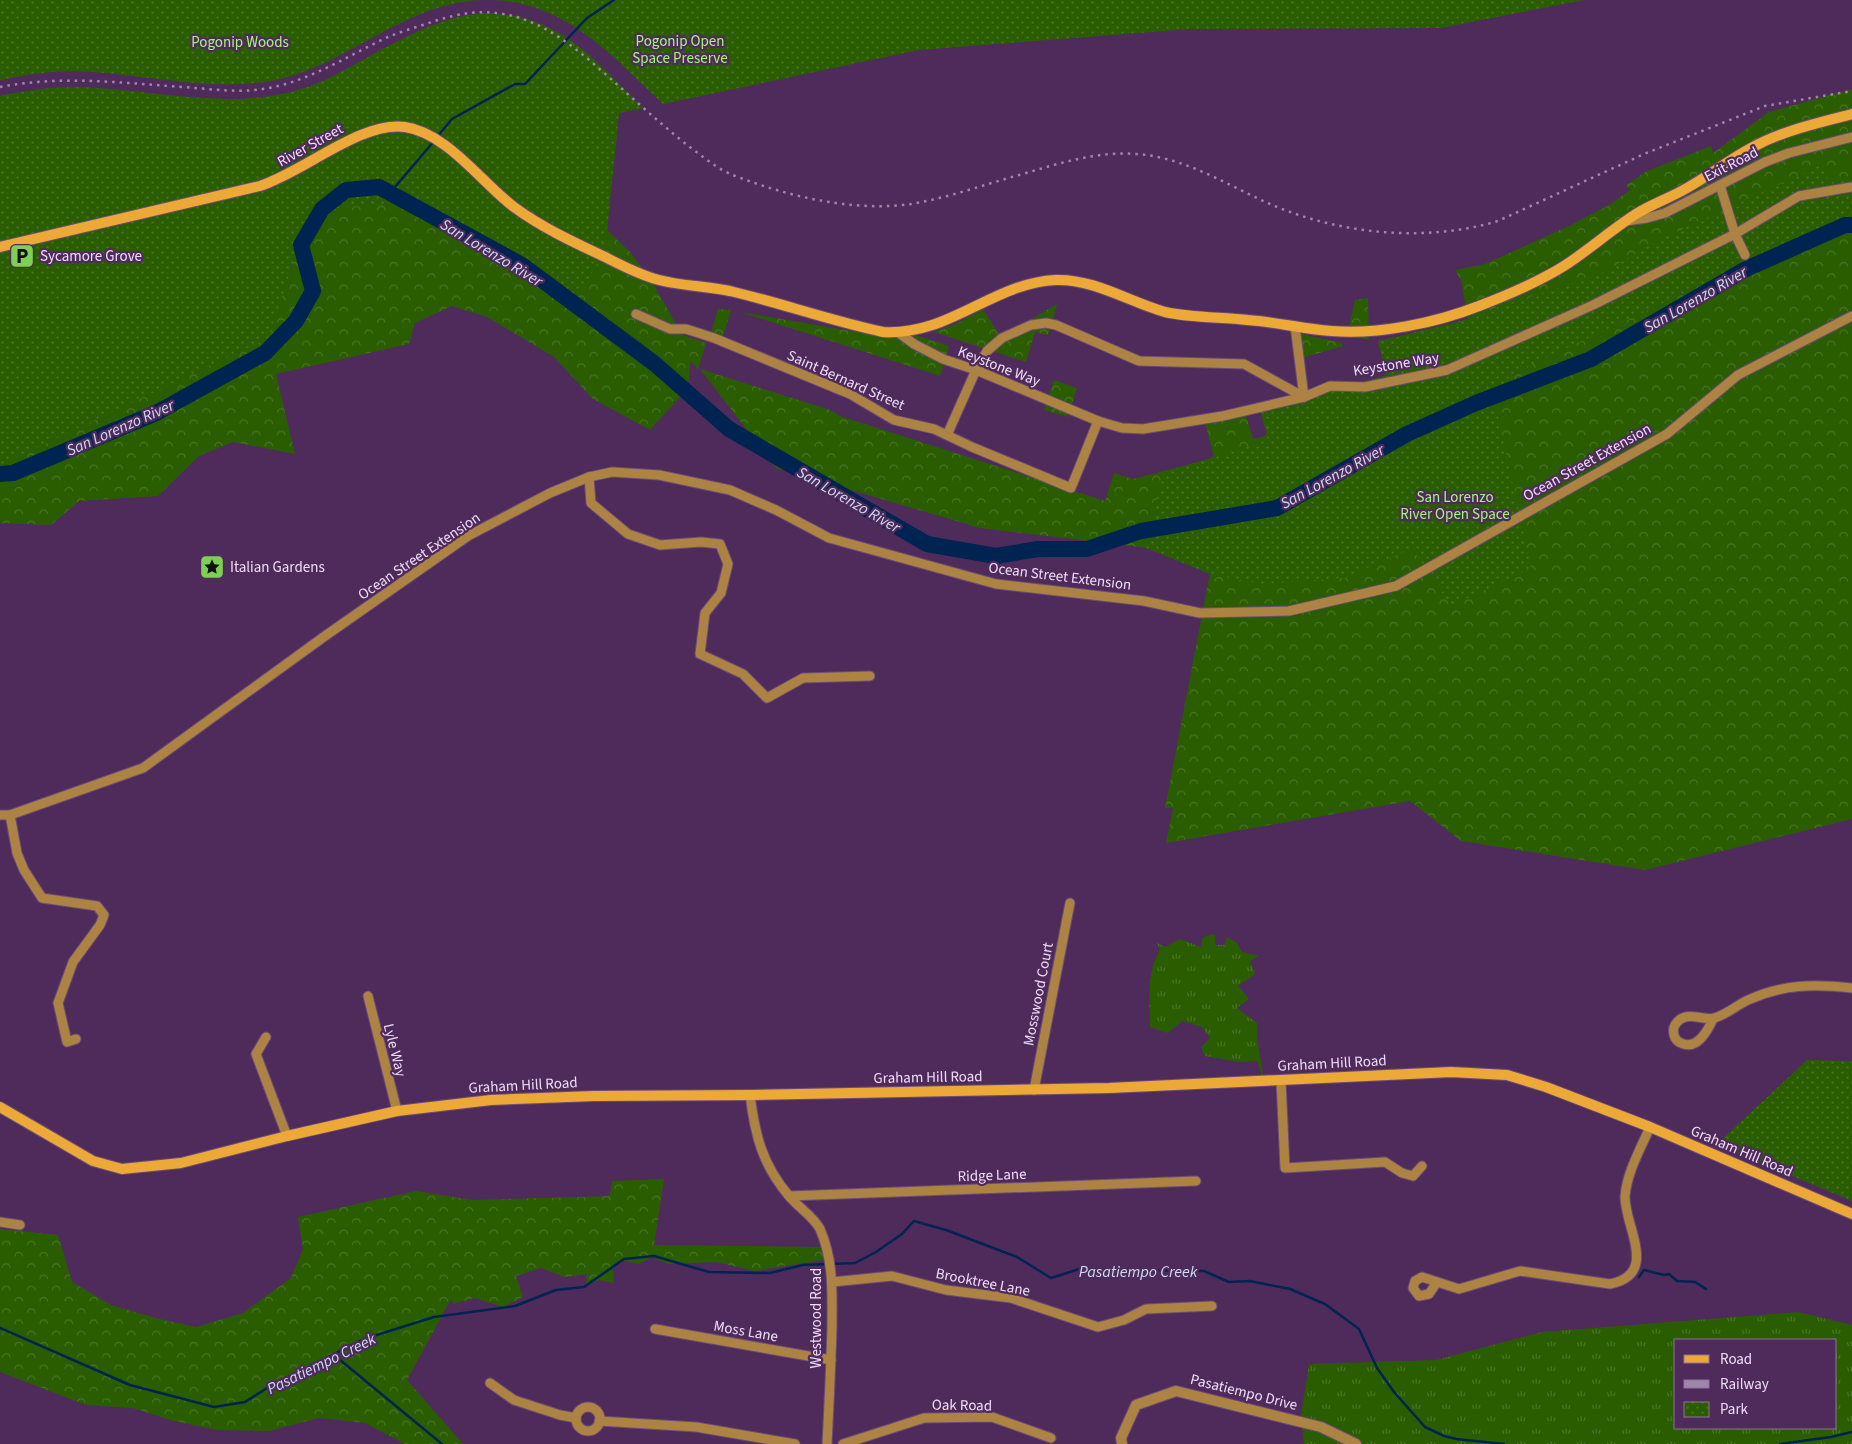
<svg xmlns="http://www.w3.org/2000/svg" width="1852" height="1444" font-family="'Source Sans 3',sans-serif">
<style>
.grass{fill:url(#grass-tufts);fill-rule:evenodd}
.forest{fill:url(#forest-crowns)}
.park{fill:url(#park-dots)}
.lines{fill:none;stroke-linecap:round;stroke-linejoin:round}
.stream{stroke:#002452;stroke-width:2.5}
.river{stroke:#002452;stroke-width:16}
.minor-casing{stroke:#6b4b77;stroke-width:11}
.tertiary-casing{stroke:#6b4b77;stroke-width:12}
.secondary-casing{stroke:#6b4b77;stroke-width:12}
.minor{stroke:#ad8343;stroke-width:9}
.tertiary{stroke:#ad8343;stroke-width:10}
.secondary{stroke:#eda938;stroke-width:10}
.rail{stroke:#a186ac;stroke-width:2.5;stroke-dasharray:2.5 5;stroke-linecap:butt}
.labels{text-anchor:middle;stroke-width:4.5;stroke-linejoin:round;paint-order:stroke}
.park-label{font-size:15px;fill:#a2f776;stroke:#4e2b5b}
.street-label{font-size:15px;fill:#f0dcf9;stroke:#4e2b5b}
.poi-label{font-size:15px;fill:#f0dcf9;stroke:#4e2b5b;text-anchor:start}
.water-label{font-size:16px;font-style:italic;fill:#cbdcf3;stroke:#4e2b5b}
</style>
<defs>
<pattern id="grass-tufts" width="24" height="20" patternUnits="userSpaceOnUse" patternTransform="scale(1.25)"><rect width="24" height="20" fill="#2a5d00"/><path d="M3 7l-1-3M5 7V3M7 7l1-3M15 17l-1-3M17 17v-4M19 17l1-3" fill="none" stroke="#497426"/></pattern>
<pattern id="forest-crowns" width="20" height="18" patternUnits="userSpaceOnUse" patternTransform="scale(1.25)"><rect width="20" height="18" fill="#2a5d00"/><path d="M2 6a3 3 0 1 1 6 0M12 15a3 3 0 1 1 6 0" fill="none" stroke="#497426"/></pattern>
<pattern id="park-dots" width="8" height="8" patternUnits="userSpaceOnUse" patternTransform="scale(1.25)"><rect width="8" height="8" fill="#2a5d00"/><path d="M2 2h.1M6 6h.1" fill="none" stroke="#497426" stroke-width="1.8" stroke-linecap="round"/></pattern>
</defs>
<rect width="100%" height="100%" fill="#4e2b5b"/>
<g class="grass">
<path d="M1215 934V945H1225L1227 937 1237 943 1242 952 1259 956 1250 961 1255 974 1238 986 1249 999 1237 1008 1257 1023V1038L1264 1081 1257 1061 1239 1062 1205 1056 1201 1047 1210 1038 1202 1027 1182 1021 1168 1033 1150 1027C1150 1002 1146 972 1160 950L1157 943 1165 947 1180 939 1201 947 1203 937Z"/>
<path d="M1798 1312 1852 1325V1444H1304L1301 1415 1309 1364 1436 1360 1542 1332ZM1676 1340H1836V1428H1676Z"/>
</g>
<g class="forest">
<path d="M486 13C561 15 594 60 643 108L619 113 607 230 630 252 653 283 682 335 706 343 698 370 693 363 690 362 689 380 680 397 650 430 593 399 554 357 487 317 452 306 415 323 409 344 276 374 295 454 233 442 199 456 158 496 79 501 51 525 0 523V96C25 91 50 87 76 87 158 89 242 116 321 82 374 57 426 17 486 13Z"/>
<path d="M1852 89V819L1645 870 1461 841 1410 801 1166 843 1173 808H1165L1210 573 1148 548 980 528 776 468 700 369 830 410 840 416 1105 501 1114 473 1133 479 1214 458 1205 422 1245 412 1253 439 1269 435 1261 407 1388 375 1379 341 1468 319 1461 280 1455 270 1485 264 1571 225 1609 205 1630 190 1626 185 1647 171 1711 146 1713 153 1769 112Z"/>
<path d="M1368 298 1369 340 1347 336 1355 300Z"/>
<path d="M1055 305H1057L1048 335 1035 332 1026 362 934 332 956 324 983 309 1001 338Z"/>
<path d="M718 309 731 310 722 340 710 336Z"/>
<path d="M740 312 869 334 906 336 915 335 949 346 940 376Z"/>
<path d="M1301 334 1342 343 1343 346 1302 358Z"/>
<path d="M1054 380 1077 388 1068 417 1044 410Z"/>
<path d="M664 1179 654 1245 821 1247 829 1253 823 1260 755 1271 716 1262 668 1264 652 1257 639 1264 621 1260 613 1267 614 1283 600 1280 586 1285 587 1274 565 1277 541 1268 516 1276 523 1297 503 1307 475 1298 453 1304 451 1299 407 1380 463 1444H405L365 1423 319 1418 269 1431 217 1430 174 1421 133 1408 86 1405 0 1372V1229L58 1235 72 1282 111 1305 159 1319 196 1327 243 1313 291 1278 303 1249 298 1217 416 1191 472 1200 610 1196 612 1181Z"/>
</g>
<g class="park">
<path d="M0 0H481C400 4 347 67 271 81 207 92 139 73 75 71 50 71 25 75 0 80Z"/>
<path d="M491 0H1632H1584L1441 28 1190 29 919 50 663 104C613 57 565 1 491 0Z"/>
<path d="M486 13C561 15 594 60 643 108L619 113 605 249 571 310 409 202 311 210 268 338 0 465V96C25 91 50 87 76 87 158 89 242 116 321 82 374 57 426 17 486 13Z"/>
<path d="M1823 164 1829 183 1852 179V221L1833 224 1526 367 1493 393 1531 568 1451 606 1412 548 1345 578 1261 584 1210 574 1146 548 1163 473 1268 440 1260 409 1387 376 1378 342 1469 320 1497 307 1599 275 1659 240Z"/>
<path d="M1807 1060 1852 1061V1201L1718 1145 1720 1141Z"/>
</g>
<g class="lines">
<g class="stream">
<path d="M437 137 452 119 515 84H525L587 18 614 0"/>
<path d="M390 193 434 141"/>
<path d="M1639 1277 1644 1270 1664 1275 1669 1274 1677 1281 1695 1282 1706 1289"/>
<path d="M0 1328 130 1385 214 1407 245 1402 272 1385 364 1339 434 1317 515 1306 556 1290 584 1287 624 1259 654 1256 709 1272 770 1273 803 1265 855 1263 876 1252 902 1234 914 1221 946 1230 1017 1257 1051 1278 1079 1269 1204 1271 1229 1282 1250 1281 1290 1289 1325 1304 1359 1329 1377 1368 1394 1392 1425 1427 1444 1436 1456 1439 1504 1444"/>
<path d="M334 1355 442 1444"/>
<path d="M1780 1444 1831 1437 1852 1432"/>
</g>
<path class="river" d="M0 474 13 473 156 413 265 353 296 321 313 291 301 245 322 209 346 190 379 187 522 265 655 364 729 429 927 544 996 556 1038 549H1087L1141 531 1277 508 1407 434 1476 403 1591 359 1746 269 1845 225H1852"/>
<defs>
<g id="minor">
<path d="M1720 185 1735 234 1745 255"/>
<path d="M1626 221 1647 218 1665 213 1765 162 1789 153 1852 137"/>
<path d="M636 314 670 329H686L714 338 850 394 894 420 934 429 972 447 1071 488 1098 421"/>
<path d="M1295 326 1304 397"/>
<path d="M899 333 914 344 943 359 976 370 1098 421 1122 428 1143 429 1223 416 1304 397 1330 386 1365 387 1447 370 1593 305 1735 234 1799 196 1852 187"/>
<path d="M947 435 976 370 987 351 1002 338 1031 325 1046 323 1056 325 1139 361 1244 364 1304 397"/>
<path d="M589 477 591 503 628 534 660 545 701 542 720 544 728 564 721 593 705 613 700 654 743 674 767 698 803 678 870 676"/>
<path d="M0 815H10L143 768 325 636 468 536 550 493 589 477 612 472 659 475 730 490 776 510 829 538 996 584 1144 601 1200 613 1289 611 1396 586 1667 434 1738 375 1852 316"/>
<path d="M10 815 17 853 24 870 42 898 97 906 104 915 100 925 73 962 58 1003 67 1042 76 1039"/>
<path d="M368 996 397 1111"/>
<path d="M1713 1019C1708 1030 1697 1051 1681 1043 1678 1042 1675 1039 1674 1035 1673 1031 1673 1028 1675 1025 1685 1009 1702 1021 1714 1018 1726 1015 1737 1005 1748 1000 1783 984 1814 984 1852 988"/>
<path d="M266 1037 256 1054 287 1136"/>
<path d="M1281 1081 1285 1168 1385 1162 1402 1173 1413 1176 1422 1166"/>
<path d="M1034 1090 1070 903"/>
<path d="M750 1095C755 1135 762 1164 789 1196 798 1207 814 1217 820 1229 834 1261 832 1293 832 1326 831 1366 829 1405 827 1444"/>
<path d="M789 1196 1196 1181"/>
<path d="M0 1222 20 1225"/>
<path d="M832 1282 892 1276 946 1290 1011 1298 1098 1327 1124 1320 1146 1309 1212 1306"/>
<path d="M1437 1282 1429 1294 1419 1296 1413 1288 1415 1281 1422 1277 1459 1289 1520 1271 1610 1284C1660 1274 1624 1226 1625 1196 1627 1172 1641 1148 1650 1127"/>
<path d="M655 1329 831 1360"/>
<path d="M490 1383 514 1400 560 1415 576 1418"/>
<circle cx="588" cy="1419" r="12"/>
<path d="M599 1421 696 1427 795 1444"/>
<path d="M843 1444 924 1418 992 1417 1051 1438"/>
</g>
<path id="tertiary" d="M1122 1444 1121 1438 1136 1405 1176 1391 1321 1427 1356 1444"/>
<g id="secondary">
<path d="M0 247 260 186C304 172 361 121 405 127 447 133 482 183 514 207 541 227 573 242 603 256 621 265 639 275 659 280 682 286 706 286 730 291 781 303 831 321 883 332 950 336 992 283 1056 280 1095 279 1129 302 1165 312 1192 318 1221 317 1248 320 1276 322 1303 329 1331 331 1377 335 1436 323 1479 306 1508 295 1538 282 1564 266 1589 250 1611 230 1636 214 1652 204 1670 198 1687 188 1710 175 1730 159 1753 147 1784 130 1819 123 1852 114"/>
<path d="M0 1107 93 1161 122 1169 181 1163 287 1136 397 1111 491 1100 594 1096 750 1095 1109 1088 1451 1072 1507 1075 1546 1087 1650 1127 1852 1214"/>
</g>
</defs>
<use href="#minor" class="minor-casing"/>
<use href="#tertiary" class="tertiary-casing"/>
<use href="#secondary" class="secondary-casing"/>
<use href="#minor" class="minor"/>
<use href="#tertiary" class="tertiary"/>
<use href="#secondary" class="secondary"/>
<path class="rail" d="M0 87C61 75 122 83 183 87 210 89 237 93 263 89 309 82 347 56 388 37 400 32 413 28 426 24 449 16 472 10 496 13 543 18 578 50 612 80 638 103 664 127 691 148 706 159 720 171 738 177 791 197 854 212 911 204 947 198 983 185 1019 175 1058 164 1095 151 1136 154 1185 157 1227 185 1270 204 1339 234 1425 243 1498 221L1644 154 1765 106 1852 91"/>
</g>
<defs>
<symbol id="parking-square" viewBox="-11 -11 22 22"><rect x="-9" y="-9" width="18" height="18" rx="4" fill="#7fd052" stroke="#4e2b5b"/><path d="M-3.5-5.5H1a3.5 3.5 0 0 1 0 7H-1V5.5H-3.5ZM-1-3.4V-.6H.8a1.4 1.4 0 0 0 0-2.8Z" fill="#111"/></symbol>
<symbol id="sight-square" viewBox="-11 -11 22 22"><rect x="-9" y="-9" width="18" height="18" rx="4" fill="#7fd052" stroke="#4e2b5b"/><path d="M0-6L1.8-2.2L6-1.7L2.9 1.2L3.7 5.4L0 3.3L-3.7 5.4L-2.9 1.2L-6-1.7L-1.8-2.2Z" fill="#111"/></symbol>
</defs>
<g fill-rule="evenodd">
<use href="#parking-square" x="8" y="242" width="28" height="28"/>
<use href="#sight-square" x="198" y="553" width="28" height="28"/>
</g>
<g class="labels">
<g class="park-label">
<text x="680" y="46">Pogonip Open<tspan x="680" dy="17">Space Preserve</tspan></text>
<text x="240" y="47">Pogonip Woods</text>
<text x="1455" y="502">San Lorenzo<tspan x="1455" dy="17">River Open Space</tspan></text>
</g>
<g class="street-label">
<text transform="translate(310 145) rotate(-29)" y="5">River Street</text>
<text transform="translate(1731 164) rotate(-27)" y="5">Exit Road</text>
<text transform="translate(1396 364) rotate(-9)" y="5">Keystone Way</text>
<text transform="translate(999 366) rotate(21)" y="5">Keystone Way</text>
<text transform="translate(846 380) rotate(24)" y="5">Saint Bernard Street</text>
<text transform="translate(1587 462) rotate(-29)" y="5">Ocean Street Extension</text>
<text transform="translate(419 556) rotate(-34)" y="5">Ocean Street Extension</text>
<text transform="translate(1060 576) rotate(7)" y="5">Ocean Street Extension</text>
<text transform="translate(1038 994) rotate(-79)" y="5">Mosswood Court</text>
<text transform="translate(395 1050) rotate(76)" y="5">Lyle Way</text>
<text transform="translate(1332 1063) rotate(-3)" y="5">Graham Hill Road</text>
<text transform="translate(928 1077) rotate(-1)" y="5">Graham Hill Road</text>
<text transform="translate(523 1085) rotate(-3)" y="5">Graham Hill Road</text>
<text transform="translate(1742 1151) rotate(23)" y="5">Graham Hill Road</text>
<text transform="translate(992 1175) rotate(-2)" y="5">Ridge Lane</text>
<text transform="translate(983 1282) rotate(11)" y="5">Brooktree Lane</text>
<text transform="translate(816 1318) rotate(-90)" y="5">Westwood Road</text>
<text transform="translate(746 1331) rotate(10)" y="5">Moss Lane</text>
<text transform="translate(1244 1392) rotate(14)" y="5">Pasatiempo Drive</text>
<text transform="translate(962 1405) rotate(1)" y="5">Oak Road</text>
</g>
<g class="poi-label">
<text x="40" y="261">Sycamore Grove</text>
<text x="230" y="572">Italian Gardens</text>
</g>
<g class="water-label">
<text transform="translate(492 252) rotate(31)" y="6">San Lorenzo River</text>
<text transform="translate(1695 299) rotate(-30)" y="6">San Lorenzo River</text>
<text transform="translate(120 427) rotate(-24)" y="6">San Lorenzo River</text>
<text transform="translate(1332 476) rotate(-29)" y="6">San Lorenzo River</text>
<text transform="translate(849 499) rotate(30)" y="6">San Lorenzo River</text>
<text x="1138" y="1277">Pasatiempo Creek</text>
<text transform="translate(321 1363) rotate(-26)" y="6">Pasatiempo Creek</text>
</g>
</g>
<rect x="1674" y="1339" width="162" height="90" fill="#4e2b5b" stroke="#8f729a"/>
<rect x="1684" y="1355" width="25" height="8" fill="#eda938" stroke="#8f729a"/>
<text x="1720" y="1364" font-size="15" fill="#f0dcf9">Road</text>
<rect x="1684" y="1380" width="25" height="8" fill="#a186ac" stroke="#8f729a"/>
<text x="1720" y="1389" font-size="15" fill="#f0dcf9">Railway</text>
<rect x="1684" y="1402" width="25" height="15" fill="url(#park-dots)" stroke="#8f729a"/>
<text x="1720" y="1414" font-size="15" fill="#f0dcf9">Park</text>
</svg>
